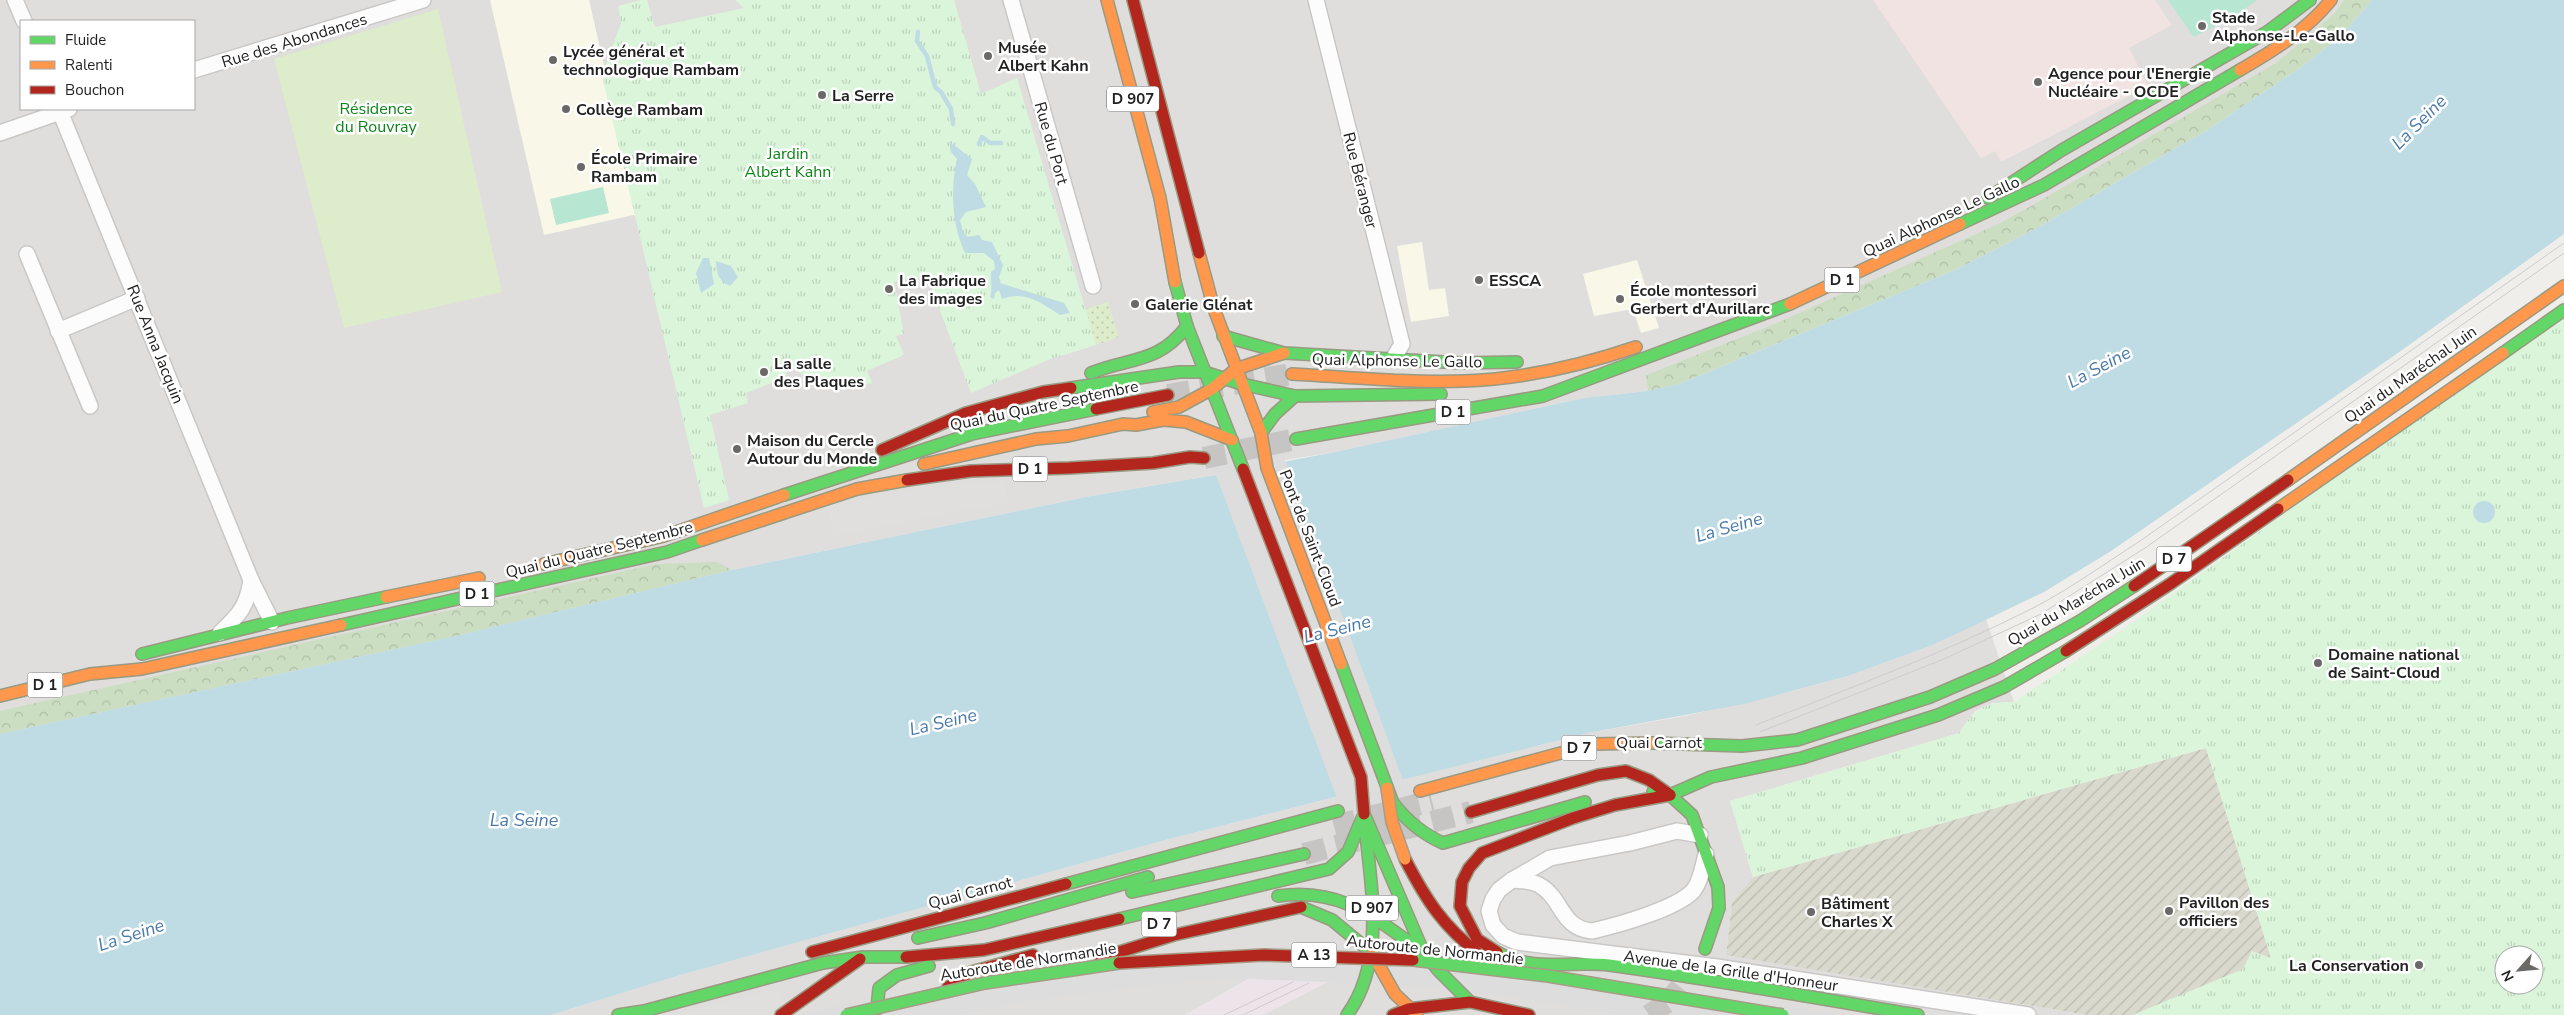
<svg xmlns="http://www.w3.org/2000/svg" width="2564" height="1015" font-family="'Nunito Sans',sans-serif">
<style>
.residential{fill:#dfdedc;fill-rule:evenodd}
.commercial{fill:#f1e3e1}
.industrial{fill:#ede4e9}
.education{fill:#f8f7e8}
.construction{fill:url(#construction-furrows)}
.grass{fill:url(#grass-dots)}
.forest{fill:url(#forest-crowns)}
.park{fill:url(#park-tufts);fill-rule:evenodd}
.garden{fill:#ddeccb}
.pitch{fill:#b7e6d2}
.parking{fill:#e0dfde}
.water{fill:#bfdbe3}
.pier{fill:#dedddd}
.lines{fill:none;stroke-linecap:round;stroke-linejoin:round}
.stream{stroke:#bfdbe3;stroke-width:4.5}
.secondary-tunnel{stroke:#c7c5c3;stroke-width:21;stroke-dasharray:21 11;stroke-linecap:butt}
.primary-tunnel{stroke:#c7c5c3;stroke-width:22;stroke-dasharray:22 11;stroke-linecap:butt}
.street-casing{stroke:#c9c8c7;stroke-width:18}
.fast-casing{stroke:#999a82;stroke-width:14}
.slow-casing{stroke:#999a82;stroke-width:14}
.jam-casing{stroke:#999a82;stroke-width:14}
.street{stroke:#fdfcfc;stroke-width:15}
.fast{stroke:#63d668;stroke-width:11}
.slow{stroke:#ff974d;stroke-width:11}
.jam{stroke:#b3261e;stroke-width:11}
.tram{stroke:#ccc;stroke-width:1}
.fast-bridge-casing{stroke:#a79c86;stroke-width:14;stroke-linecap:butt}
.slow-bridge-casing{stroke:#a79c86;stroke-width:14;stroke-linecap:butt}
.jam-bridge-casing{stroke:#a79c86;stroke-width:14;stroke-linecap:butt}
.fast-bridge{stroke:#63d668;stroke-width:11}
.slow-bridge{stroke:#ff974d;stroke-width:11}
.jam-bridge{stroke:#b3261e;stroke-width:11}
.poi-dot{fill:#6a6968;stroke:#fff;stroke-width:2}
.labels{text-anchor:middle;stroke-width:5;stroke-linejoin:round;paint-order:stroke}
.shield{fill:#fff;stroke:#646464;stroke-width:1}
.shield-label{font-size:15px;font-weight:bold;fill:#222}
.poi-label{font-size:16px;font-weight:bold;fill:#222;stroke:#fff;text-anchor:start}
.street-label{font-size:16px;fill:#222;stroke:#fff}
.park-label{font-size:16px;fill:#0c8416;stroke:#fff}
.water-label{font-size:18px;font-style:italic;fill:#4a7aab;stroke:#fff}
</style>
<defs>
<pattern id="construction-furrows" width="10" height="10" patternUnits="userSpaceOnUse" patternTransform="scale(1.25)"><rect width="10" height="10" fill="#d9d9cd"/><path d="M-1 1l2-2M0 10L10 0M9 11l2-2" fill="none" stroke="#babab0"/></pattern>
<pattern id="grass-dots" width="8" height="8" patternUnits="userSpaceOnUse" patternTransform="scale(1.25)"><rect width="8" height="8" fill="#ddeccb"/><path d="M2 2h.1M6 6h.1" fill="none" stroke="#bdcaae" stroke-width="1.8" stroke-linecap="round"/></pattern>
<pattern id="forest-crowns" width="20" height="18" patternUnits="userSpaceOnUse" patternTransform="scale(1.25)"><rect width="20" height="18" fill="#cbdec1"/><path d="M2 6a3 3 0 1 1 6 0M12 15a3 3 0 1 1 6 0" fill="none" stroke="#aebea6"/></pattern>
<pattern id="park-tufts" width="24" height="20" patternUnits="userSpaceOnUse" patternTransform="scale(1.25)"><rect width="24" height="20" fill="#daf5da"/><path d="M3 7l-1-3M5 7V3M7 7l1-3M15 17l-1-3M17 17v-4M19 17l1-3" fill="none" stroke="#bbd2bb"/></pattern>
</defs>
<rect width="100%" height="100%" fill="#f0eeeb"/>
<g class="residential">
<path d="M0 0H2372L2209 129 1679 384 1648 391 1584 398 1335 452 1285 460 1292 424 1186 449 1216 475 1091 496 732 570 456 636 0 734ZM21 21H194V109H21Z"/>
<path d="M1986 619 2014 702 1992 703 1975 711 1959 733 1730 801 1753 877 1732 902 1726 954 2086 1015H1263L1329 981 1248 979 1185 1015H551L677 976 1169 839 1588 733 1685 716 1797 690 1848 676 1930 646Z"/>
</g>
<path class="commercial" d="M1873 0H2155L2172 25 2129 48 2148 86 2001 162 1995 151 1981 158Z"/>
<path class="industrial" d="M1248 979 1301 980 1330 981 1263 1015H1185Z"/>
<g class="education">
<path d="M490 0H589L638 214 544 235Z"/>
<path d="M1422 242 1429 290 1445 288 1449 316 1411 322 1397 246Z"/>
<path d="M1637 260 1659 328 1641 333 1633 309 1594 316 1583 274Z"/>
</g>
<path class="construction" d="M2206 748 2271 958 2133 1015H2087L1726 955 1732 902 1753 877Z"/>
<path class="grass" d="M1108 302 1119 337 1096 345 1085 309Z"/>
<g class="forest">
<path d="M2344 0H2372L2341 36 2300 68 2209 129 2039 227 1955 270 1679 384 1648 391 1646 375 1777 323 1998 224 2033 205 2276 63 2334 14Z"/>
<path d="M717 562 732 570 456 636 0 734V711L656 564Z"/>
</g>
<g class="park">
<path d="M641 0H647L655 27 744 8 735 0H954L981 94 1017 78 1096 345 1048 360 971 393 927 276 894 282 904 334 896 336 904 355 867 371 872 383C826 392 828 389 789 366L785 378 746 393 748 403 710 415 729 500 704 508 602 76 621 23 618 6Z"/>
<path d="M2564 314V1015H2133L2243 969 2252 951 2271 958 2206 748 1753 877 1730 801 1959 733C1974 709 1985 702 2014 702L2129 625ZM2504 955H2534V985H2504Z"/>
</g>
<path class="garden" d="M438 9 502 292 344 328 274 59Z"/>
<g class="pitch">
<path d="M2168 0H2257L2235 16 2194 37Z"/>
<path d="M603 187 609 213 556 225 550 199Z"/>
</g>
<g class="parking">
<path d="M972 483H1004L1008 502 834 536 828 508 904 490Z"/>
<path d="M778 988 783 1003 764 1015H678Z"/>
</g>
<g class="water">
<path d="M2372 0H2564V234L2395 355 2111 551 2044 592 1971 627 1930 646 1848 676 1744 704 1588 733 1169 839 677 976 551 1015H0V734L456 636 732 570 1091 496 1216 475 1335 452 1584 398 1648 391 1679 384 1955 270 2039 227 2209 129 2300 68 2341 36Z"/>
<path d="M949 141 972 159 967 175 975 184 986 207 966 212 960 220 963 232 968 237 979 235 982 240 992 242 1003 265 999 277 1000 283 1064 303 1070 313 1060 315C1042 303 1024 290 1002 299L999 290 995 293 994 299 990 297C993 288 990 281 991 272L995 269 994 261 984 253H965C952 225 950 190 957 159L951 152Z"/>
<path d="M703 258H709L714 284 701 293 696 273Z"/>
<path d="M716 261 731 266 738 277 730 286C719 281 716 273 716 261Z"/>
<circle cx="2484" cy="512" r="11"/>
</g>
<g class="pier">
<path d="M1292 423 1285 460 1404 783 1437 810 1329 833 1337 798 1216 475 1185 449Z"/>
<path d="M1302 943 1845 1015H1622L1519 998 1405 985 1248 979 1193 981 1138 987 1026 1001 953 1015H804L851 1002Z"/>
</g>
<g class="lines">
<g class="stream">
<path d="M918 32 917 41 927 56 935 87 941 92 951 109 953 124"/>
<path d="M979 144 982 137 990 143H1001"/>
</g>
<path class="secondary-tunnel" d="M1649 1015 1668 1002 1680 987"/>
<g class="primary-tunnel">
<path d="M1168 395 1292 374"/>
<path d="M1204 458 1296 439"/>
<path d="M1334 826 1432 801"/>
<path d="M1304 854 1471 812"/>
</g>
<defs>
<g id="street">
<path d="M15 0 24 21"/>
<path d="M1011 0 1093 286"/>
<path d="M1316 0 1402 344 1393 359"/>
<path d="M194 70 423 0"/>
<path d="M59 109 251 580 272 622"/>
<path d="M0 133 69 109"/>
<path d="M27 254 90 406"/>
<path d="M58 331 137 298"/>
<path d="M220 633C239 615 247 607 251 580"/>
<path d="M1700 835 1677 831 1630 843 1550 858 1512 880 1499 890 1493 899 1489 911 1493 925 1503 936 1517 942 1717 967 2028 1015"/>
<path d="M1512 880C1520 881 1531 880 1539 885 1563 898 1560 928 1592 931 1618 925 1676 909 1693 891 1701 881 1703 866 1706 854"/>
</g>
<g id="fast">
<path d="M1988 198 2062 150 2267 32 2310 0"/>
<path d="M1960 224 2044 185 2240 70"/>
<path d="M1175 282 1187 326 1243 469"/>
<path d="M1223 336 1284 353 1462 363 1517 362"/>
<path d="M2503 353 2564 310"/>
<path d="M1091 373C1131 357 1158 364 1187 326"/>
<path d="M1071 388 1179 372H1204L1242 384 1295 396"/>
<path d="M1261 433 1275 414 1295 396 1441 394"/>
<path d="M1296 439 1543 396 1790 304"/>
<path d="M784 495 972 434 1096 409"/>
<path d="M341 625 667 552 702 540"/>
<path d="M142 654 287 618 386 597"/>
<path d="M1341 664 1393 803C1407 821 1422 834 1443 843L1585 802"/>
<path d="M1652 743 1742 746 1797 740 1930 697 1995 669 2080 621 2134 586"/>
<path d="M1653 792 1670 795 1711 777 1802 758 1938 715 2004 687 2066 651"/>
<path d="M1670 795 1692 815 1718 887 1719 908 1705 949"/>
<path d="M1364 814 1423 951 1438 970 1470 1002"/>
<path d="M1066 884 1338 811"/>
<path d="M1132 892 1304 854"/>
<path d="M1278 896C1342 887 1375 918 1424 953"/>
<path d="M1301 907 1332 920 1372 953"/>
<path d="M1119 919 1329 869 1348 852 1364 814"/>
<path d="M918 938 985 923 1148 877"/>
<path d="M1497 952C1528 972 1574 961 1609 965 1712 979 1815 998 1918 1015"/>
<path d="M877 1009 879 988 897 975 929 966"/>
<path d="M618 1015 644 1011 823 963 863 957H906"/>
<path d="M1347 1015C1386 962 1371 887 1365 825"/>
</g>
<g id="slow">
<path d="M1107 0 1160 198 1175 282"/>
<path d="M2240 70C2273 51 2307 30 2331 0"/>
<path d="M1199 253 1214 309 1261 433 1267 468 1341 664"/>
<path d="M1790 304 1960 224"/>
<path d="M1292 374C1349 377 1407 383 1464 381 1523 379 1580 366 1636 347"/>
<path d="M1153 412 1179 407 1212 389 1236 369 1284 353"/>
<path d="M924 464 1036 439 1068 436 1123 424 1136 425 1163 420 1186 422 1232 440"/>
<path d="M2288 480 2564 286"/>
<path d="M2278 509 2503 353"/>
<path d="M702 540 857 489 907 480"/>
<path d="M544 564 664 536 784 495"/>
<path d="M386 597 479 578"/>
<path d="M0 696 90 674 142 669 341 625"/>
<path d="M1420 791 1594 744 1652 743"/>
<path d="M1372 953 1395 994 1417 1015"/>
</g>
<g id="jam">
<path d="M1133 0 1199 253"/>
<path d="M1096 409 1168 395"/>
<path d="M882 450 966 413 1043 392 1071 388"/>
<path d="M907 480 971 471 1069 468 1153 463 1190 457 1204 458"/>
<path d="M2134 586 2288 480"/>
<path d="M2066 651 2170 584 2278 509"/>
<path d="M1471 812 1598 775 1626 771 1649 780 1670 795"/>
<path d="M1405 859C1426 900 1443 926 1479 954"/>
<path d="M812 952 1066 884"/>
<path d="M1497 952 1477 939 1460 906 1462 882 1469 868 1482 853 1573 818 1615 805 1670 795"/>
<path d="M906 957 984 950 1119 919"/>
<path d="M1100 958 1174 935 1301 907"/>
<path d="M948 987 971 972 1033 955"/>
<path d="M781 1015 860 959"/>
<path d="M1393 1015 1408 1009 1470 1002 1529 1015"/>
</g>
</defs>
<use href="#street" class="street-casing"/>
<use href="#fast" class="fast-casing"/>
<use href="#slow" class="slow-casing"/>
<use href="#jam" class="jam-casing"/>
<use href="#street" class="street"/>
<use href="#fast" class="fast"/>
<use href="#slow" class="slow"/>
<use href="#jam" class="jam"/>
<g class="tram">
<path d="M1756 725C1850 688 1945 653 2035 607 2071 588 2106 563 2140 541L2564 243"/>
<path d="M1760 732 1944 659 2041 614 2145 548 2564 253"/>
<path d="M1224 1015 1293 982"/>
<path d="M1243 1015 1309 983"/>
</g>
<defs>
<g id="fast-bridge">
<path d="M1413 960 1548 976 1783 1015"/>
<path d="M846 1015 985 983 1119 963"/>
</g>
<path id="slow-bridge" d="M1387 788 1392 822 1405 859"/>
<g id="jam-bridge">
<path d="M1243 469 1361 777 1364 814"/>
<path d="M1119 963 1264 955 1413 960"/>
</g>
</defs>
<use href="#fast-bridge" class="fast-bridge-casing"/>
<use href="#slow-bridge" class="slow-bridge-casing"/>
<use href="#jam-bridge" class="jam-bridge-casing"/>
<use href="#fast-bridge" class="fast-bridge"/>
<use href="#slow-bridge" class="slow-bridge"/>
<use href="#jam-bridge" class="jam-bridge"/>
</g>
<g class="poi-dot">
<circle cx="2202" cy="26" r="5"/>
<circle cx="988" cy="56" r="5"/>
<circle cx="553" cy="60" r="5"/>
<circle cx="2038" cy="82" r="5"/>
<circle cx="822" cy="95" r="5"/>
<circle cx="566" cy="109" r="5"/>
<circle cx="581" cy="167" r="5"/>
<circle cx="1479" cy="280" r="5"/>
<circle cx="889" cy="289" r="5"/>
<circle cx="1620" cy="299" r="5"/>
<circle cx="1135" cy="304" r="5"/>
<circle cx="764" cy="372" r="5"/>
<circle cx="737" cy="449" r="5"/>
<circle cx="2318" cy="663" r="5"/>
<circle cx="2169" cy="911" r="5"/>
<circle cx="1811" cy="912" r="5"/>
<circle cx="2419" cy="965" r="5"/>
</g>
<g class="labels">
<g class="shield">
<rect x="1107" y="86.5" width="52" height="25" rx="4"/>
<rect x="1824.5" y="267.5" width="35" height="25" rx="4"/>
<rect x="1435.5" y="399.5" width="35" height="25" rx="4"/>
<rect x="1012.5" y="456.5" width="35" height="25" rx="4"/>
<rect x="2156.5" y="546.5" width="35" height="25" rx="4"/>
<rect x="459.5" y="581.5" width="35" height="25" rx="4"/>
<rect x="27.5" y="672.5" width="35" height="25" rx="4"/>
<rect x="1561.5" y="735.5" width="35" height="25" rx="4"/>
<rect x="1346" y="895.5" width="52" height="25" rx="4"/>
<rect x="1141.5" y="911.5" width="35" height="25" rx="4"/>
<rect x="1291.5" y="942.5" width="45" height="25" rx="4"/>
</g>
<g class="shield-label">
<text x="1133" y="104">D 907</text>
<text x="1842" y="285">D 1</text>
<text x="1453" y="417">D 1</text>
<text x="1030" y="474">D 1</text>
<text x="2174" y="564">D 7</text>
<text x="477" y="599">D 1</text>
<text x="45" y="690">D 1</text>
<text x="1579" y="753">D 7</text>
<text x="1372" y="913">D 907</text>
<text x="1159" y="929">D 7</text>
<text x="1314" y="960">A 13</text>
</g>
<g class="poi-label">
<text x="2212" y="23">Stade<tspan x="2212" dy="18">Alphonse-Le-Gallo</tspan></text>
<text x="998" y="53">Musée<tspan x="998" dy="18">Albert Kahn</tspan></text>
<text x="563" y="57">Lycée général et<tspan x="563" dy="18">technologique Rambam</tspan></text>
<text x="2048" y="79">Agence pour l'Energie<tspan x="2048" dy="18">Nucléaire - OCDE</tspan></text>
<text x="832" y="101">La Serre</text>
<text x="576" y="115">Collège Rambam</text>
<text x="591" y="164">École Primaire<tspan x="591" dy="18">Rambam</tspan></text>
<text x="899" y="286">La Fabrique<tspan x="899" dy="18">des images</tspan></text>
<text x="1489" y="286">ESSCA</text>
<text x="1630" y="296">École montessori<tspan x="1630" dy="18">Gerbert d'Aurillarc</tspan></text>
<text x="1145" y="310">Galerie Glénat</text>
<text x="774" y="369">La salle<tspan x="774" dy="18">des Plaques</tspan></text>
<text x="747" y="446">Maison du Cercle<tspan x="747" dy="18">Autour du Monde</tspan></text>
<text x="2328" y="660">Domaine national<tspan x="2328" dy="18">de Saint-Cloud</tspan></text>
<text x="2179" y="908">Pavillon des<tspan x="2179" dy="18">officiers</tspan></text>
<text x="1821" y="909">Bâtiment<tspan x="1821" dy="18">Charles X</tspan></text>
<text x="2409" y="971" text-anchor="end">La Conservation</text>
</g>
<g class="street-label">
<text transform="translate(294 40) rotate(-17)" y="6">Rue des Abondances</text>
<text transform="translate(1052 143) rotate(74)" y="6">Rue du Port</text>
<text transform="translate(1361 180) rotate(76)" y="6">Rue Béranger</text>
<text transform="translate(1941 216) rotate(-25)" y="6">Quai Alphonse Le Gallo</text>
<text transform="translate(156 344) rotate(68)" y="6">Rue Anna Jacquin</text>
<text transform="translate(1397 360) rotate(1)" y="6">Quai Alphonse Le Gallo</text>
<text transform="translate(2410 374) rotate(-35)" y="6">Quai du Maréchal Juin</text>
<text transform="translate(1044 405) rotate(-12)" y="6">Quai du Quatre Septembre</text>
<text transform="translate(1311 538) rotate(69)" y="6">Pont de Saint-Cloud</text>
<text transform="translate(599 549) rotate(-14)" y="6">Quai du Quatre Septembre</text>
<text transform="translate(2076 601) rotate(-31)" y="6">Quai du Maréchal Juin</text>
<text x="1659" y="748">Quai Carnot</text>
<text transform="translate(970 892) rotate(-15)" y="6">Quai Carnot</text>
<text transform="translate(1435 949) rotate(6)" y="6">Autoroute de Normandie</text>
<text transform="translate(1028 961) rotate(-9)" y="6">Autoroute de Normandie</text>
<text transform="translate(1731 970) rotate(8)" y="6">Avenue de la Grille d'Honneur</text>
</g>
<g class="park-label">
<text x="376" y="114">Résidence<tspan x="376" dy="18">du Rouvray</tspan></text>
<text x="788" y="159">Jardin<tspan x="788" dy="18">Albert Kahn</tspan></text>
</g>
<g class="water-label">
<text transform="translate(2419 122) rotate(-45)" y="6">La Seine</text>
<text transform="translate(2099 367) rotate(-28)" y="6">La Seine</text>
<text transform="translate(1729 527) rotate(-16)" y="6">La Seine</text>
<text transform="translate(1337 629) rotate(-14)" y="6">La Seine</text>
<text transform="translate(943 722) rotate(-13)" y="6">La Seine</text>
<text x="524" y="826">La Seine</text>
<text transform="translate(131 935) rotate(-18)" y="6">La Seine</text>
</g>
</g>
<rect x="20" y="20" width="175" height="90" fill="#ffffff" stroke="#a7a7a7"/>
<rect x="30" y="36" width="25" height="8" fill="#63d668" stroke="#a7a7a7"/>
<text x="65" y="45" font-size="15" fill="#222222">Fluide</text>
<rect x="30" y="61" width="25" height="8" fill="#ff974d" stroke="#a7a7a7"/>
<text x="65" y="70" font-size="15" fill="#222222">Ralenti</text>
<rect x="30" y="86" width="25" height="8" fill="#b3261e" stroke="#a7a7a7"/>
<text x="65" y="95" font-size="15" fill="#222222">Bouchon</text>
<g transform="translate(2519 970) rotate(243)"><circle r="24" fill="#ffffff" stroke="#a7a7a7"/>
<path d="M0-4L9 19L0 12L-9 19Z" fill="#6a6968"/>
<text y="-8" font-size="14" font-weight="bold" text-anchor="middle" fill="#222222">N</text>
</g>
</svg>
